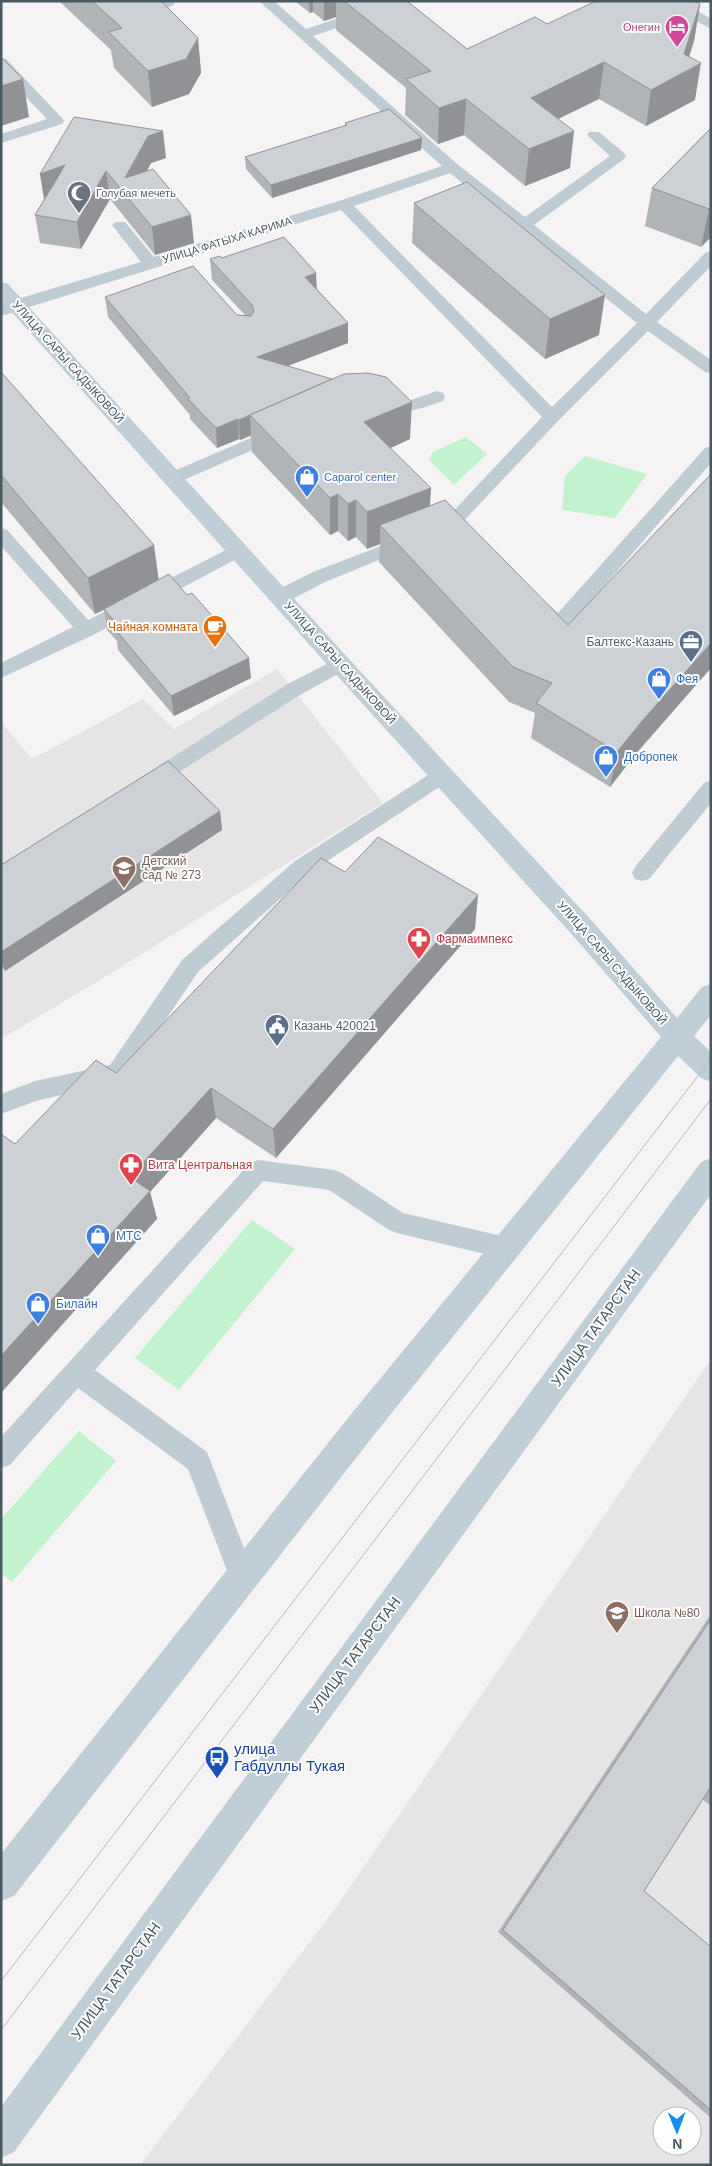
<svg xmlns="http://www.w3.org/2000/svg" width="712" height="2166" font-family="Arial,sans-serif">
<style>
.education{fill:#e6e4e5;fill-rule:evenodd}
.green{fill:#c1f3cf}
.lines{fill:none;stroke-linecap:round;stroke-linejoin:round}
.lane{fill:#c0ccd3;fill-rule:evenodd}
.street{fill:#c0ccd3;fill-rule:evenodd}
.secondary{fill:#c0ced7;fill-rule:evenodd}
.tram{stroke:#b5b9bd;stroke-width:1}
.wall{fill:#b0b4b7}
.shaded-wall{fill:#909295}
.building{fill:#cdd1d5;stroke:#909295}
.labels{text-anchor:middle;stroke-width:4;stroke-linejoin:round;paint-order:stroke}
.far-hotel-label{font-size:11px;fill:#b23c85;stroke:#fff;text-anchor:end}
.far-worship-label{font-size:11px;fill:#5b616d;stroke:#fff;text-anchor:start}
.far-street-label{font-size:11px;fill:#495962;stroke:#fff}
.far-shop-label{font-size:11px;fill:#366cbe;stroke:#fff;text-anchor:start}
.street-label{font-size:12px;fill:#495962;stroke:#fff}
.food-label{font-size:12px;fill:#c56008;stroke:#fff;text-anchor:end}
.service-label{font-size:12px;fill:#4e5e75;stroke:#fff;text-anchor:end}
.shop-label{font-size:12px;fill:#366cbe;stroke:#fff;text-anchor:start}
.education-label{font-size:12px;fill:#785e54;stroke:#fff;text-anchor:start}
.health-label{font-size:12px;fill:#be3a42;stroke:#fff;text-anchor:start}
.near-street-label{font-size:15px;fill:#495962;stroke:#fff}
.near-transit-label{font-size:15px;fill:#164399;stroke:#fff;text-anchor:start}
</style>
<rect width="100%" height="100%" fill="#f5f3f3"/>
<g class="education">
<path d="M277 669 383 803 110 974 1 1039V722L32 759 143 699 174 729Z"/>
<path d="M711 1359V2165H140L335 1909ZM662 2116H692V2146H662Z"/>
</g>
<g class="green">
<path d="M466 437 487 454 454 485 429 460 433 452Z"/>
<path d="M585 456 647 474 615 518 562 510 565 476Z"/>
<path d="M252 1220 295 1249 179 1390 135 1358Z"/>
<path d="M79 1431 116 1461 12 1582 1 1573V1519Z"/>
</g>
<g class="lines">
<g class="lane">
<path d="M158 1H173L175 4 168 8 163 7Z"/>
<path d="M259 1H274L306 29 377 5 380 1H395L387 11 313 36 457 164 525 217 610 156 587 135 589 132H599L624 153 626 156 624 159 534 225 646 314 705 253 711 251V266L657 322 711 360V373L705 372 648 331 558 421 456 529 450 531 444 529 441 525 444 521 542 417 341 210 23 309H11L9 305 11 301 141 262 112 225 115 222H125L154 257 339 201 442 166ZM450 173 637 323 552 407 354 206Z"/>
<path d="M674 1H688L692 7 711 19V29L682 13Z"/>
<path d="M1 58 6 59 62 118 64 121 62 124 1 143V134L47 119 1 71Z"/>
<path d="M437 391 443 393 445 397 443 401C418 410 400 416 374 409L372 405 374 401 380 399 408 401Z"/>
<path d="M279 426 285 428 288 432 285 436 179 482 173 484 167 482 164 478 167 474Z"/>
<path d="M711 446V463L566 630C552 634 538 620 532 608L534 603C546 600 550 606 558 613L705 448Z"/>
<path d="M1 528 7 530 88 620 232 547 238 545 244 547 247 551 244 555 93 635 1 678V663L73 627 1 546Z"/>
<path d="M407 536 413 538 416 542 413 546 325 582 287 602 280 604 273 602 271 597 273 592 313 572Z"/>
<path d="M340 657 347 659 350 664 347 669 300 695 154 788 147 791 140 788 137 783 140 778 286 685Z"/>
<path d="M443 767 450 770 453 775 450 780 309 873 198 972 125 1080 36 1101 1 1114V1094L35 1081 110 1065 182 960 295 861 436 770Z"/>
<path d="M711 780V803L649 879 642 881 635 879 632 873 635 867 704 783Z"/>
<path d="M258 1160 334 1170 342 1173 403 1213 506 1237 514 1240 518 1248 514 1256 506 1259 397 1233 389 1230 329 1190 263 1181 95 1370 207 1452 255 1577 251 1586 242 1590 233 1586 188 1469 78 1388 10 1465 1 1468V1437L250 1163Z"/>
</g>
<path class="street" d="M17 299 24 301 27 305 24 309 1 316V303Z"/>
<g class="secondary">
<path d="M1 282 8 284 348 658 593 922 677 1018 702 987 711 984V1015L694 1036 711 1052V1082L701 1078 678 1056 374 1435 14 1896 1 1901V1854L352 1413 661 1037 575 938 332 670 1 300Z"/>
<path d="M711 1158V1194L14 2152 1 2158V2107L701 1162Z"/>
</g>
<g class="tram">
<path d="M1 1981 711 1059"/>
<path d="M1 2030 711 1099"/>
</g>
</g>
<g class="wall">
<path d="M59 1H161L198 38 201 73 189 94 152 107 114 68 111 50Z"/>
<path d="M295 1H407L467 49 547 24 700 4 694 41 689 56 695 100 646 126 599 99 558 119 570 168 525 186 464 135 438 144 405 115 406 88 336 30V17L324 21 313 12 310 13Z"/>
<path d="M345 123 422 138 421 150 272 198 246 169 245 157 345 126Z"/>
<path d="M711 128V237L701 247 645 226 652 188Z"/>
<path d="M166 158 151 163 147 171 194 243 155 255 110 199 81 249 40 243 35 215 44 200 40 174Z"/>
<path d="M414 203 599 335 545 359 412 243Z"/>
<path d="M222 258 317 289 348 323V343L288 366 410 439 391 448 430 505 634 756 610 787 531 738 535 713 509 702 379 562 380 544 367 549 356 537 348 541 338 531 330 535 252 452 251 436 240 440 239 439 217 448 190 419V415L108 317 105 297 237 315H245L212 280 210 259Z"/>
<path d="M1 372 159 580 251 678 174 716 118 650 117 641 107 630 104 610 95 614 1 502Z"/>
<path d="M220 811 222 830 5 971 1 966V865Z"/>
<path d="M345 872 475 929 276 1158 216 1118 150 1192 157 1219 15 1144 116 1073Z"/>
<path d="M711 1614V1806L702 1799 644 1891 711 1947V2118L498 1932Z"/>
</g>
<g class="shaded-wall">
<path d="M309 1H313V12L310 13Z"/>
<path d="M324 1H336V17L324 21Z"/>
<path d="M700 4 694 41 684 73 701 63 695 100 646 126 651 90 684 54Z"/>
<path d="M198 38 201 73 189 94 152 107 148 71Z"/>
<path d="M604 62 599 99 527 134 531 98Z"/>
<path d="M23 79 29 117 1 126V86Z"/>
<path d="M466 99 464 135 438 144 439 108Z"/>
<path d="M163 131 166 158 151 163 131 201 125 178 148 136Z"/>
<path d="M574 131 570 168 525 186 529 149Z"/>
<path d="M422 138 421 150 272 198 271 185Z"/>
<path d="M65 165 45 202 40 174Z"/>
<path d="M106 171 110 199 81 249 77 222Z"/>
<path d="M711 207V237L701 247 709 209Z"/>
<path d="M191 215 194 243 155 255 152 227Z"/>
<path d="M316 273 317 293 305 277Z"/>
<path d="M605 295 599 335 545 359 550 319Z"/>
<path d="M348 323V343L258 377 257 357Z"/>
<path d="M412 402 410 439 364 460V422Z"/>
<path d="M250 416 251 435 240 440 239 420Z"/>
<path d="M238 419 239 439 217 448 216 428Z"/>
<path d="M431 488 429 525H380V544L367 549V512Z"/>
<path d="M338 494V531L330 535V498Z"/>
<path d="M356 500V537L348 541V504Z"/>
<path d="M154 545 159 582 95 614 88 578Z"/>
<path d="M711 643V668L634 756 610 787 617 752 642 721Z"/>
<path d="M249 658 251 678 174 716 171 696Z"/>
<path d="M220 811 222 830 5 971 1 959V952Z"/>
<path d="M478 895 475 929 276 1158 273 1129Z"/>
<path d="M211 1088 216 1118 150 1192 157 1219 1 1393V1356L130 1177Z"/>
</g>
<g class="building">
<path d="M92 1H161L198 38 186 59 148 71 109 32 122 28Z"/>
<path d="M344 1H407L467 49 535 17 547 24 596 1H694L700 4 684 54 701 63 651 90 604 62 531 98 574 131 529 149 466 99 439 108 406 79 431 71Z"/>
<path d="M1 57 23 79 1 86Z"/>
<path d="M389 109 422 138 271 185 245 157 347 125 345 123Z"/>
<path d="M74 117 163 131 148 136 125 178 153 169 191 215 152 227 106 171 77 222 35 215 65 165 40 174Z"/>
<path d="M711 128V207L709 209 652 188Z"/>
<path d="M467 182 605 295 550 319 414 203Z"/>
<path d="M284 237 316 273 305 277 348 323 257 357 332 379 250 415 239 420 238 419 216 428 188 399 190 398 105 297 193 266 237 315 251 316 254 311 252 305 210 259 220 256 222 258Z"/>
<path d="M1 372 154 545 88 578 1 475Z"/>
<path d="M368 373 386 377 412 402 364 422 431 488 367 512 356 500 348 504 338 494 330 498 250 415 344 374Z"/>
<path d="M711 474V643L642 721 617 752 536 703 552 683 513 667 380 525 445 500 568 625Z"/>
<path d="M169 574 187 595 192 593 249 658 171 696 115 629 119 627 104 609Z"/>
<path d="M168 761 220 811 1 952V865Z"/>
<path d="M378 837 478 895 273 1129 211 1088 130 1177 150 1191 1 1356V1134L15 1144 96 1060 116 1073 321 858 345 872Z"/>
<path d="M711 1619V1789L710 1788 644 1891 711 1947V2110L503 1930Z"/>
</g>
<defs>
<symbol id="hotel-pin" viewBox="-11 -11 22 30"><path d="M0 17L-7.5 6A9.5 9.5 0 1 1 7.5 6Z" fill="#d1479c" stroke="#fff"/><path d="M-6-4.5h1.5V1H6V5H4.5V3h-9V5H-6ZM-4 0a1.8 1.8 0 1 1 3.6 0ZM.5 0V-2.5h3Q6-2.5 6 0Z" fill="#fff"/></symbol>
<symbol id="mosque-pin" viewBox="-11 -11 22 30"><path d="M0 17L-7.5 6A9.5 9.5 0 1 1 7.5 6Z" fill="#6b7280" stroke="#fff"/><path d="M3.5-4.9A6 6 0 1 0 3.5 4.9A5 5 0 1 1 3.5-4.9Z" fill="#fff"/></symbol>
<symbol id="shop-pin" viewBox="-11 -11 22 30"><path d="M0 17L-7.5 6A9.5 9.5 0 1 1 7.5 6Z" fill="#3f7fe0" stroke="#fff"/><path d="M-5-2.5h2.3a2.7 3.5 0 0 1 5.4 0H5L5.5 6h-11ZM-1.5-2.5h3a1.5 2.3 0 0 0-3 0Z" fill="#fff"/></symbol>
<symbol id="cafe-pin" viewBox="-11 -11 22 30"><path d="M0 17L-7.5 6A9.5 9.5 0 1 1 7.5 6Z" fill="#e8710a" stroke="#fff"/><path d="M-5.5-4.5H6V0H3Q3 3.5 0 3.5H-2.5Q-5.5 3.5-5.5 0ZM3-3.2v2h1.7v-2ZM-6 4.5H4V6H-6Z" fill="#fff"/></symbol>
<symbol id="office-pin" viewBox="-11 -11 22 30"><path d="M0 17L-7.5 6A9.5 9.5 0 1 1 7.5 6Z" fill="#5c6f8a" stroke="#fff"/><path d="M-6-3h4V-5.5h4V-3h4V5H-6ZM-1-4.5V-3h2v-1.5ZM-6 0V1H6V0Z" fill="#fff"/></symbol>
<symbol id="school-pin" viewBox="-11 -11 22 30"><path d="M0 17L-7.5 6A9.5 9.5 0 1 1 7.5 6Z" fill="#8d6e63" stroke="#fff"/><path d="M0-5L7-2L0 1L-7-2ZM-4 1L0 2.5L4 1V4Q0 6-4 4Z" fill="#fff"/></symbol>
<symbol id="pharmacy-pin" viewBox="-11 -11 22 30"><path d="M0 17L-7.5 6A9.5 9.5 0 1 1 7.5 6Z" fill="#e0444e" stroke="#fff"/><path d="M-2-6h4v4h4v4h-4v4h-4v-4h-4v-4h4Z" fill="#fff"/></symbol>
<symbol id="civic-pin" viewBox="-11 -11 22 30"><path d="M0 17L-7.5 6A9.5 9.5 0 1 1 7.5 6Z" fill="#5c6f8a" stroke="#fff"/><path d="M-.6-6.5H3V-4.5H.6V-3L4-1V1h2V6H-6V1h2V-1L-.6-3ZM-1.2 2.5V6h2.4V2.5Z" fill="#fff"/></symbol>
<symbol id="bus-pin" viewBox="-11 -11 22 30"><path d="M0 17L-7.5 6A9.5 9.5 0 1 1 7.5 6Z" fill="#1a4fb4" stroke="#fff"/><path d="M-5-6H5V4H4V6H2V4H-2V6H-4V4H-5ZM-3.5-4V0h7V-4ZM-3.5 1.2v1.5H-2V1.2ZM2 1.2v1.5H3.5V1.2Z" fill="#fff"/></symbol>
</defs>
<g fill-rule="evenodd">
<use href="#hotel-pin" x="663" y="13" width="28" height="38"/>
<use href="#mosque-pin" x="65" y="179" width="28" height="38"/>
<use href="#shop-pin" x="293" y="463" width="28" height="38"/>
<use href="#cafe-pin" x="201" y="613" width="28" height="38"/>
<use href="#office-pin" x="677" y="628" width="28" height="38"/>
<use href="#shop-pin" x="645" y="665" width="28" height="38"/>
<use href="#shop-pin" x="592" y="743" width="28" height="38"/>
<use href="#school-pin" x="110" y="854" width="28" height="38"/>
<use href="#pharmacy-pin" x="405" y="925" width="28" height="38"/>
<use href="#civic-pin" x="263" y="1012" width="28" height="38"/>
<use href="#pharmacy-pin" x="117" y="1151" width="28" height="38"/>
<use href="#shop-pin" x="84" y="1222" width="28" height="38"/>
<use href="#shop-pin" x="24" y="1290" width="28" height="38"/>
<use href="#school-pin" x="603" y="1599" width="28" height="38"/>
<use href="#bus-pin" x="203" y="1744" width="28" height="38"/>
</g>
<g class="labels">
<g class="far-hotel-label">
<text x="660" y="31">Онегин</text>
</g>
<g class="far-worship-label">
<text x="96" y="197">Голубая мечеть</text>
</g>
<g class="far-street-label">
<text transform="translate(227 240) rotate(-17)" y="4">УЛИЦА ФАТЫХА КАРИМА</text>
</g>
<g class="far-shop-label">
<text x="324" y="481">Caparol center</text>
</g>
<g class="street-label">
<text transform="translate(68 362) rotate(48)" y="4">УЛИЦА САРЫ САДЫКОВОЙ</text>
<text transform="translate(340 663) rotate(48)" y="4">УЛИЦА САРЫ САДЫКОВОЙ</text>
<text transform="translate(612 963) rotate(49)" y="4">УЛИЦА САРЫ САДЫКОВОЙ</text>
</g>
<g class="food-label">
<text x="198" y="631">Чайная комната</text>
</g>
<g class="service-label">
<text x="674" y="646">Балтекс-Казань</text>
<text x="294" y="1030" text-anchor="start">Казань 420021</text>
</g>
<g class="shop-label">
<text x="676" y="683">Фея</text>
<text x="624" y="761">Добропек</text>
<text x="116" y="1240">МТС</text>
<text x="56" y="1308">Билайн</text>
</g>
<g class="education-label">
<text x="142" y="865">Детский<tspan x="142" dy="14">сад № 273</tspan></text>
<text x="634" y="1617">Школа №80</text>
</g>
<g class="health-label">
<text x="436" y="943">Фармаимпекс</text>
<text x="148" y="1169">Вита Центральная</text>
</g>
<g class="near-street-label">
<text transform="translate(596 1328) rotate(-54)" y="5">УЛИЦА ТАТАРСТАН</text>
<text transform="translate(355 1655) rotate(-53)" y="5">УЛИЦА ТАТАРСТАН</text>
<text transform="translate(116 1981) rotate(-54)" y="5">УЛИЦА ТАТАРСТАН</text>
</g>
<g class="near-transit-label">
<text x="234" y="1754">улица<tspan x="234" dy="17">Габдуллы Тукая</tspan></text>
</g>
</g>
<rect width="712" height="2166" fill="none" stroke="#495962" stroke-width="5"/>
<g transform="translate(677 2131) rotate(179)"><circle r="24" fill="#ffffff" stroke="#b6bdc0"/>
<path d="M0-4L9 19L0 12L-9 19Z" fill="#108cf2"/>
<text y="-8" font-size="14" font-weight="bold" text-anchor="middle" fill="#495962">N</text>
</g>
</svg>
